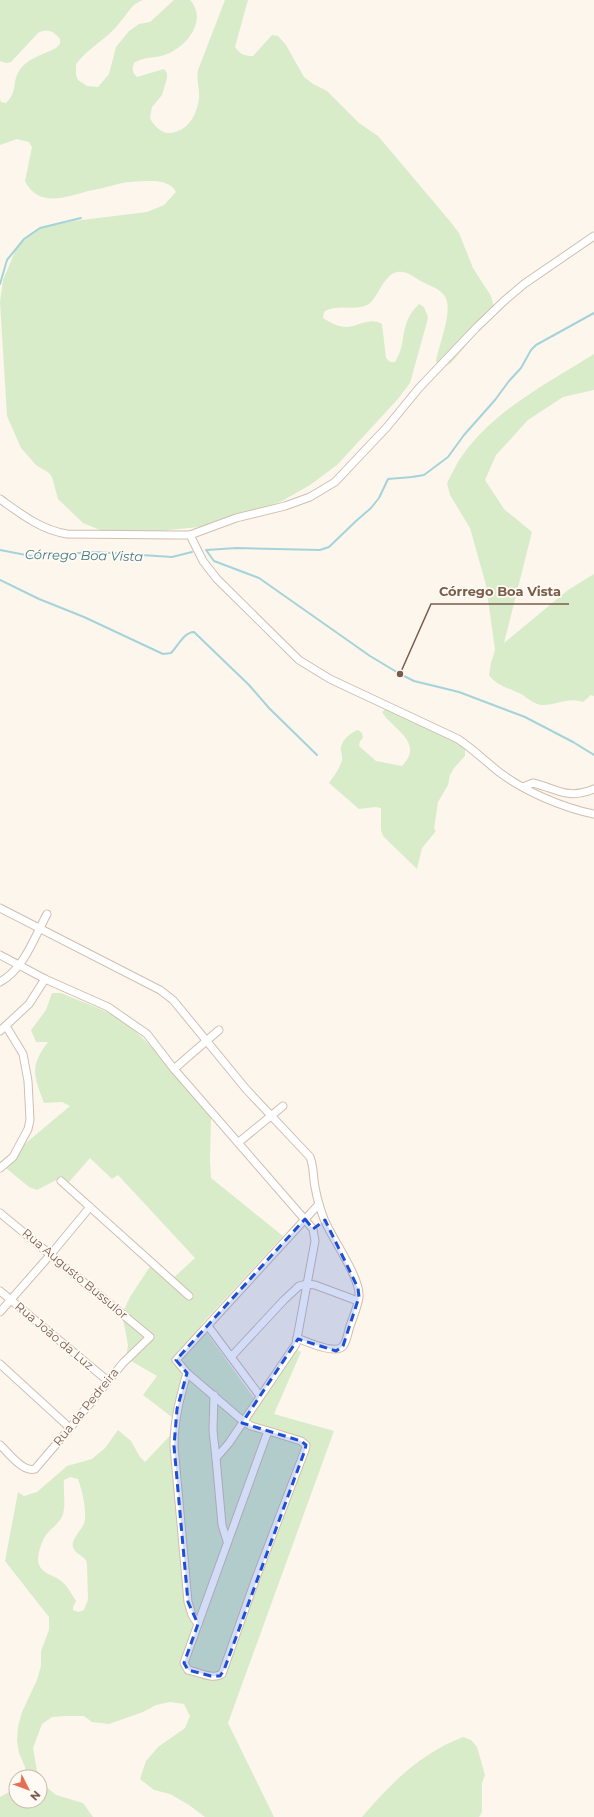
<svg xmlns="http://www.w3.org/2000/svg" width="594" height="1817" font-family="Montserrat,sans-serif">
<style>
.green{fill:#d8ecc9;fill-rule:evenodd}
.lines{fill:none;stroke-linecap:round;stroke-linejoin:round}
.stream{stroke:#a5d3da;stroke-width:2}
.minor-casing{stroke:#d1beb0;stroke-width:9}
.minor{stroke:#fff;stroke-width:7}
.marked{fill:#1d4ed8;fill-opacity:0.2;stroke:#1d4ed8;stroke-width:3;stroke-dasharray:8 5;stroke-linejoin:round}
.labels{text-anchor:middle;stroke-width:3.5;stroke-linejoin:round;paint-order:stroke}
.street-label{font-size:12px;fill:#7a5c4d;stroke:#fffaf3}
.water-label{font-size:13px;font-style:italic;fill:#437c86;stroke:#fffaf3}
.leader{fill:none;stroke:#7a5c4d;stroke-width:1.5}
.callout-dot{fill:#7a5c4d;stroke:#fffaf3;stroke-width:1.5}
.callout-label{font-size:13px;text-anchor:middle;font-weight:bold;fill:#7a5c4d;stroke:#fffaf3;stroke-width:3.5;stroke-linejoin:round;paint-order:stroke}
</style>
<rect width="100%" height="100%" fill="#fdf6ec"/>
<g class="green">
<path d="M0 0H143C131 4 129 12 121 21 108 39 90 46 76 64V75L78 80 87 86 98 87 109 74 116 47 129 31 139 24 150 22 174 0H190C208 20 187 46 167 54 156 59 147 55 134 63 132 69 132 72 137 77L164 69 167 73V78L162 95 152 107 150 118C153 125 161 133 169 133 188 132 197 115 199 98 200 89 196 80 198 70L225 0H248L235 47C240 54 244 56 253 56L272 35 278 36 286 45 304 77 313 84 327 91 359 123 378 136 449 220 459 233 473 268 491 296 494 307 487 321 451 363 446 366H440L436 362C438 345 456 307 443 294 437 287 427 285 419 280 411 275 404 269 394 273 382 279 378 297 369 304 356 312 338 303 324 312L323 318C331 323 338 327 347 327 360 326 370 317 382 324L386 358 390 362H395C408 342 398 324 419 304L424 307 428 317 427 322 410 383 397 400 337 465 310 485 282 501 221 525 136 533 103 531 83 523 58 499 52 477 49 473 36 465 21 448 7 416 0 302 3 280 16 249 31 233 40 228 74 221 147 212 164 205 176 192C172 184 164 182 155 181 143 181 130 181 118 184 108 187 98 189 88 191 66 197 38 208 25 181L32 147 29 142 17 139 0 145V99L1 102 6 103C18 91 12 82 19 71 27 58 43 55 56 48L60 44V39C53 31 48 28 38 33L11 62 6 63 0 61Z"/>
<path d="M594 354V390L563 397 528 420 496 455 485 480 504 509 532 532 504 643 568 590 594 574V696L591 695 583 702C567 697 558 705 543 705 534 705 528 698 521 694 509 688 497 686 489 675L491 663 495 650 486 585 470 528 450 495 447 483C452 474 456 464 462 456 494 410 548 383 594 354Z"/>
<path d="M388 707 461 742 465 748V756L454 768 450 775 448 785 438 802 434 829 436 831 422 848 417 869 383 836 381 830V808L376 807 359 809 329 783C334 776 340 768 342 760 343 756 340 751 341 747 343 739 351 732 358 730L362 733 363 738 360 741 359 746 376 761 402 766C425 742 393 730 382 712Z"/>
<path d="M52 993H61C77 1000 96 1006 112 1015 153 1039 181 1082 211 1118L210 1160 211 1178 283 1236 201 1325 257 1402 297 1350 301 1352 274 1414 334 1431 228 1723 274 1817H205L189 1805 170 1794 154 1790 140 1779 146 1761 158 1747 185 1728 190 1716 184 1704 170 1702 156 1705 143 1712 109 1724 92 1722 84 1716H65L52 1717 42 1724 33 1748 37 1771 44 1785 56 1795 83 1803 93 1817H0V1797L16 1788V1801H40V1777H25V1767L19 1753 17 1741 18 1727 22 1712 37 1680 41 1666V1651L49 1630V1617L5 1561 18 1492 24 1496 37 1492 67 1466 92 1459 105 1448 118 1430 131 1441 140 1457 145 1462 181 1424 143 1395 157 1376 126 1358 128 1345 122 1314 130 1297 151 1265 169 1282 195 1258 118 1175 112 1179 90 1158 69 1182 60 1178 37 1190 29 1187 1 1164 70 1106 62 1102 44 1103C34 1076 29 1067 48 1042H36L31 1030 46 1010ZM70 1477 78 1479C82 1490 86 1507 85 1519 85 1530 65 1541 76 1552 79 1554 83 1557 86 1560L87 1565 88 1600 84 1610 78 1612 73 1610V1607L76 1601C72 1595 67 1585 61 1581 54 1575 43 1574 39 1565 36 1558 41 1544 44 1538 50 1528 59 1525 63 1514 66 1503 63 1491 64 1480Z"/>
<path d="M463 1737 471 1740 477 1747 485 1775 482 1783V1812L479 1817H362C391 1783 421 1753 463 1737Z"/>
</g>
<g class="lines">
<g class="stream">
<path d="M0 284 7 260 24 239 40 228 81 218"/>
<path d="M594 313 536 345 531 350 521 368 509 381 495 400 464 435 448 457 424 475 412 477 388 479 379 498 371 508 356 521 329 547 320 550 237 548 206 550 214 561 259 578 370 656 400 674 414 681 459 692 525 717 573 742 594 755"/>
<path d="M0 550 31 556 95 552 172 557 192 552"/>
<path d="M0 580 39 599 84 617 163 654 171 653C178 646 184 632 194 632L249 685 269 708 317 755"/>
</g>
<defs>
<g id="minor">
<path d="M0 499C21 514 41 530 67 534L178 535H190L236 518 285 506 310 497 335 482 387 427 419 388 476 328 504 301 524 284 594 236"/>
<path d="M190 535 203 561 217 579 299 660 330 679 458 739C473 749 485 761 499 772 524 791 563 808 594 814"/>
<path d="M523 787 533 783C558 789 567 800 594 789"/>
<path d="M0 908 160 990 173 1000 246 1089 310 1157C314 1167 313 1177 315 1187 317 1198 320 1209 324 1219 332 1239 361 1278 359 1297 358 1306 353 1317 350 1326 348 1332 347 1341 343 1346 336 1355 307 1342 297 1338"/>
<path d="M0 955 45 979 108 1007 147 1034 174 1069 313 1229 315 1241 296 1344 229 1443 216 1458 213 1431 214 1395"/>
<path d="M0 982C24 969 34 938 47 914"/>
<path d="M0 1031 29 1004 45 979"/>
<path d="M174 1069 219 1030"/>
<path d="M239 1142 283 1106"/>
<path d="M0 1168 13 1157 28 1129 30 1120 28 1081 23 1054 6 1026"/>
<path d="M61 1181 189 1296"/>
<path d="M0 1213 150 1337 123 1363 70 1428 35 1469C23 1473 8 1452 0 1445"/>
<path d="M0 1291 108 1381"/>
<path d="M0 1312 51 1254 90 1207"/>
<path d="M208 1326 260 1396"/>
<path d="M231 1357 284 1300 299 1286 307 1284 315 1285 358 1301"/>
<path d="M0 1364 70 1428"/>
<path d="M187 1373 243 1421 251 1426 272 1432 301 1441 306 1445 305 1450 256 1578 222 1674C213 1680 198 1672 188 1670L184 1663 189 1649 268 1431"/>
<path d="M216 1458 222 1525 227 1541"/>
<path d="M198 1624 192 1615 188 1602 174 1446C174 1420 180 1397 187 1373L176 1360 319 1204"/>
</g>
</defs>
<use href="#minor" class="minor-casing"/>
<use href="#minor" class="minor"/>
</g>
<path class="marked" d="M305 1219 313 1229 325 1220 358 1288 359 1297 343 1346 336 1351 298 1339 242 1423 301 1441 306 1445 305 1450 224 1670 220 1676H211L188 1670 184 1663 198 1624 188 1602 174 1446 177 1409 187 1373 176 1360Z"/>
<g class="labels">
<g class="street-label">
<text transform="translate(75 1274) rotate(40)" y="4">Rua Augusto Bussulor</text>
<text transform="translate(54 1336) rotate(40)" y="4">Rua João da Luz</text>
<text transform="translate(86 1407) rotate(-51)" y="4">Rua da Pedreira</text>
</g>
<g class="water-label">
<text transform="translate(84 555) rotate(1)" y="5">Córrego Boa Vista</text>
</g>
</g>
<path class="leader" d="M400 674L431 604H569"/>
<circle class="callout-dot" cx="400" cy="674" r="4"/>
<g class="callout-label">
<text x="500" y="596">Córrego Boa Vista</text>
</g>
<g transform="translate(28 1789) rotate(132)"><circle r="19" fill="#fffaf3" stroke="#cabbb1"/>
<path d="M0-3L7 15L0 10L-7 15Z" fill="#e76f51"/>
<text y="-6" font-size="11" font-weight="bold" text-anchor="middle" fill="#7a5c4d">N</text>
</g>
</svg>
